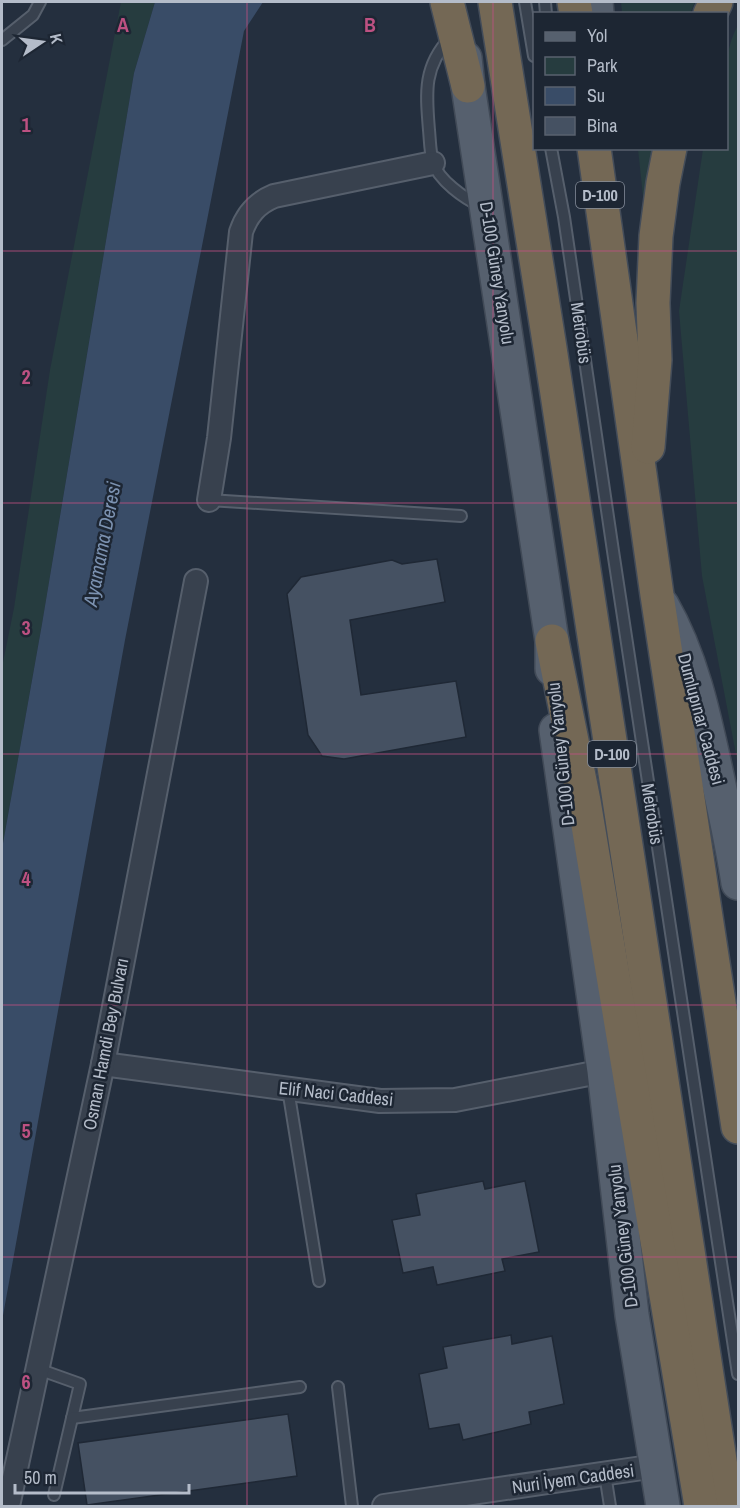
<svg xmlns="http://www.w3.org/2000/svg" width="740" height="1508" font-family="'Archivo Narrow',sans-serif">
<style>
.green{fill:#263c3f}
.water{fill:#394c67}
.building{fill:#455162;stroke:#1f2835;stroke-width:1.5}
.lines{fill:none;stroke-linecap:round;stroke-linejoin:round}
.lane-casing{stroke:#565f6c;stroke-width:14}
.street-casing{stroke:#565f6c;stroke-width:26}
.primary-casing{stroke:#414a57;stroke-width:36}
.highway-casing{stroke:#434c59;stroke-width:36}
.lane{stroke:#38414e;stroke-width:10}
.street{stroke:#38414e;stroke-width:22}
.primary{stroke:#56606e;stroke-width:33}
.highway{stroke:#746855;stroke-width:33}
.grid{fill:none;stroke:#bd5182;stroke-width:1.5;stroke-opacity:0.55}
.labels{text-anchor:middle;stroke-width:5;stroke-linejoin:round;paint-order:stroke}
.shield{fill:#1d2633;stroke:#878f9c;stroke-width:1.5}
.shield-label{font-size:16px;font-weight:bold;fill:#b4bcc9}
.street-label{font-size:18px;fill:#b4bcc9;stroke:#1d2633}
.water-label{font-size:20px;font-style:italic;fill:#7c92b1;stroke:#1d2633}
.grid-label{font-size:20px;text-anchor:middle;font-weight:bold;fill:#bd5182;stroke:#1d2633;stroke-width:5;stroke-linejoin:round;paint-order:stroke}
</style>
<rect width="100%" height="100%" fill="#242f3e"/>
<g class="green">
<path d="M121 2H155L134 73 42 624 2 849V667L14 608 50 370Z"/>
<path d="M621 2H695L690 14 622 13Z"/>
<path d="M738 25V765L702 576 679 311 703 149 726 148C726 110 719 58 738 25Z"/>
<path d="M638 149H654L644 206Z"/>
</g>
<path class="water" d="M155 2H263L244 31 125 640 2 1321V849L42 624 134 73Z"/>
<g class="building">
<path d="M437 559 445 602 350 620 361 695 456 681 466 737 344 759 322 756 308 735 287 594 301 577 392 560 402 564Z"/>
<path d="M483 1181 485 1189 525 1181 539 1252 502 1259 505 1271 437 1285 433 1267 403 1273 392 1220 420 1215 416 1194Z"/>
<path d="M511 1335 512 1344 552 1336 564 1404 529 1412 531 1424 463 1440 459 1424 429 1429 419 1374 447 1368 443 1347Z"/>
<path d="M288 1414 297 1476 87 1505 78 1443Z"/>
</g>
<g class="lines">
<defs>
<g id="lane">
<path d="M525 2 534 56"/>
<path d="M545 2 546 14"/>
<path d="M450 38C423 67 426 93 429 130 430 140 430 153 433 162 438 180 465 199 481 206"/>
<path d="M2 40 33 15 40 2"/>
<path d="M551 148 564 217 613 551 738 1374"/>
<path d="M209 500 461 516"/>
<path d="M288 1089 319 1281"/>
<path d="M38 1369 80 1384 54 1495"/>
<path d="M338 1387 352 1506"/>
<path d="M72 1418 300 1387"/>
<path d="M605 1474 610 1506"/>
</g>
<g id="street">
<path d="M209 500 219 438 241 232C247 214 257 203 274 196L433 163"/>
<path d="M103 1064 380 1101 455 1100 604 1071"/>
<path d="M8 1506 103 1064 196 581"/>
<path d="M384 1506 656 1466"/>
</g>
<g id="primary">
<path d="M596 2 597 14"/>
<path d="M465 58 468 86 552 641V669"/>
<path d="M662 605C693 659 705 720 718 780 725 814 733 848 738 883"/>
<path d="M556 730 604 1071 632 1315 663 1506"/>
</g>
<g id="highway">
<path d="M447 2 468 86"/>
<path d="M495 2 550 348 727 1506"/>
<path d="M574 2 576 14"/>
<path d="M710 14 716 2"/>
<path d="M594 148 657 595 738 1127"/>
<path d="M648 447 655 360 653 303 656 236 663 183 670 148"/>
<path d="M552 641 584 801 701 1506"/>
</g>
</defs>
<use href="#lane" class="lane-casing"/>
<use href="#street" class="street-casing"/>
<use href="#primary" class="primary-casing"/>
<use href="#highway" class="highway-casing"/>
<use href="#lane" class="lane"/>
<use href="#street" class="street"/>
<use href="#primary" class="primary"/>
<use href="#highway" class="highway"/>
</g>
<path class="grid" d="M247 2V1506M493 2V1506M2 251H738M2 503H738M2 754H738M2 1005H738M2 1257H738"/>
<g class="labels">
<g class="shield">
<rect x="576" y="182" width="48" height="26" rx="4.5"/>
<rect x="588" y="741" width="48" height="26" rx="4.5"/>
</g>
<g class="shield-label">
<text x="600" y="201">D-100</text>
<text x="612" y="760">D-100</text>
</g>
<g class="street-label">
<text transform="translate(497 273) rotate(81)" y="6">D-100 Güney Yanyolu</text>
<text transform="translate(581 333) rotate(82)" y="6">Metrobüs</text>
<text transform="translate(701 719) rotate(75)" y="6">Dumlupınar Caddesi</text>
<text transform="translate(561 754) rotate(-96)" y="6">D-100 Güney Yanyolu</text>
<text transform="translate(652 814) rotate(81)" y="6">Metrobüs</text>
<text transform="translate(106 1044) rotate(-79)" y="6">Osman Hamdi Bey Bulvarı</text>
<text transform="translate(336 1094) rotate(6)" y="6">Elif Naci Caddesi</text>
<text transform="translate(623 1236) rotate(-97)" y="6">D-100 Güney Yanyolu</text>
<text transform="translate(573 1479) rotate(-8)" y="6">Nuri İyem Caddesi</text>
</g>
<g class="water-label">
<text transform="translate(102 544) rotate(-79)" y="7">Ayamama Deresi</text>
</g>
</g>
<g class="grid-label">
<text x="123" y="32">A</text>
<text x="370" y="32">B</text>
<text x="26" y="132">1</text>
<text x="26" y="384">2</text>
<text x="26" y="635">3</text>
<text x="26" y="886">4</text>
<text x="26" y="1138">5</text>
<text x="26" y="1389">6</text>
</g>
<rect width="740" height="1508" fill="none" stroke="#b4bcc9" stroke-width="6"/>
<rect x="533" y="12" width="195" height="138" fill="#1d2633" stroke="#59626f" stroke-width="1.5"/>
<rect x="545" y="32" width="30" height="9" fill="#56606e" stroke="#59626f" stroke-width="1.5"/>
<text x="587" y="42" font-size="18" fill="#b4bcc9">Yol</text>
<rect x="545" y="57" width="30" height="18" fill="#263c3f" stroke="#59626f" stroke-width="1.5"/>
<text x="587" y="72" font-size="18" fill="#b4bcc9">Park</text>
<rect x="545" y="87" width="30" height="18" fill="#394c67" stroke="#59626f" stroke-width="1.5"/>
<text x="587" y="102" font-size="18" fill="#b4bcc9">Su</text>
<rect x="545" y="117" width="30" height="18" fill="#455162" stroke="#59626f" stroke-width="1.5"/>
<text x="587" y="132" font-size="18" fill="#b4bcc9">Bina</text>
<g transform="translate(42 42) rotate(77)" stroke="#1d2633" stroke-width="4.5" paint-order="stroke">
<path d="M0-4.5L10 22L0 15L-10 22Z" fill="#b4bcc9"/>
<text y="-9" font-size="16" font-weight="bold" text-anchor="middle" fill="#b4bcc9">K</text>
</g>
<path d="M15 1484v9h174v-9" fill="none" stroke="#b4bcc9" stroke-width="3"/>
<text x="24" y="1484" font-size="18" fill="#b4bcc9" stroke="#1d2633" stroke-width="4.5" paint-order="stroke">50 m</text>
</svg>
